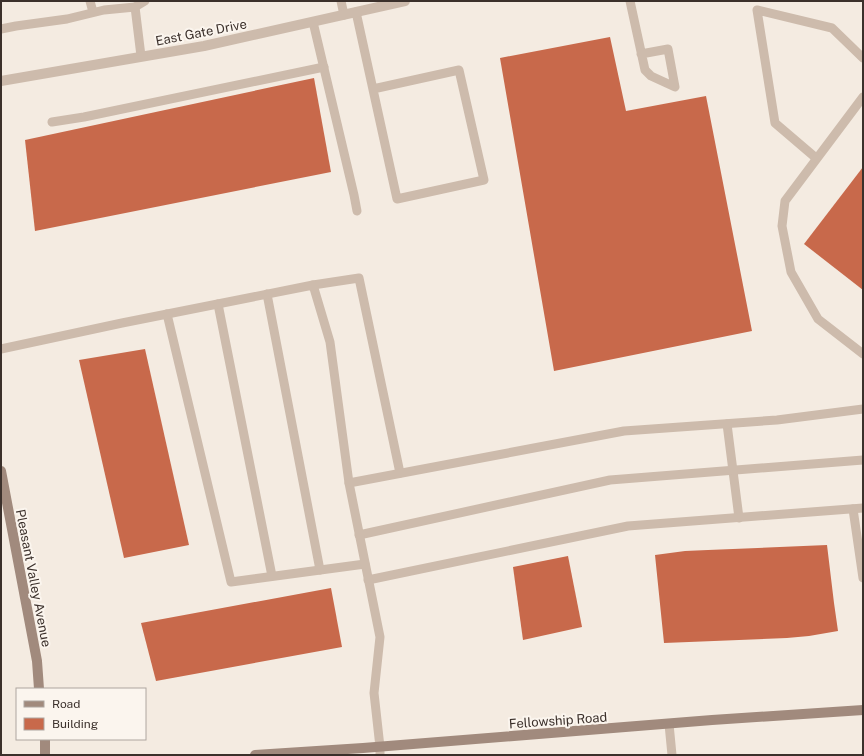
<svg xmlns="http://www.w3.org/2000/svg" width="864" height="756" font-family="'Public Sans',sans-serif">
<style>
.building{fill:#c8694b}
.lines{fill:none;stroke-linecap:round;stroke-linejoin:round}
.lane{stroke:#cdbbac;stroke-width:9}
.street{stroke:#cdbbac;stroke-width:10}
.secondary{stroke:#a18a7d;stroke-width:10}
.labels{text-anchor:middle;stroke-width:4;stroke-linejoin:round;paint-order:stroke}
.street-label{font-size:13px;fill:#3b302b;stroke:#fbf5ee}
</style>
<rect width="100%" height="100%" fill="#f4ebe1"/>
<g class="building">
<path d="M610 37 626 111 706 96 752 331 554 371 500 58Z"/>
<path d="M314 78 331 172 35 231 25 140Z"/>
<path d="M863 167V290L804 244Z"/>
<path d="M145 349 189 545 124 558 79 360Z"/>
<path d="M827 545 834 603 838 631 809 636 787 638 664 643 655 555 685 551 708 550Z"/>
<path d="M568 556 582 627 523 640 513 567Z"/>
<path d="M331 588 342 647 156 681 141 623Z"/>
</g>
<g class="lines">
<g class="lane">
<path d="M90 1 93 12"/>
<path d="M341 1 344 15"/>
<path d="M630 1 645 70 651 76 675 87 668 49 641 54"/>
<path d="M135 7 145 1"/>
<path d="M356 12 397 199 484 180 459 70 373 89"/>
<path d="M313 22 354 195 357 211"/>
<path d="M1 29 16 26 67 19 104 10 135 7 141 56"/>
<path d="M863 97 785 201 782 226 791 272 818 319 863 354"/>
<path d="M52 122 84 117 324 67"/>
<path d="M816 158 775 123 757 10 832 28 863 58"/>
<path d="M313 285 359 278 400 473"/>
<path d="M267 294 320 570"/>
<path d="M218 304 272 576"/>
<path d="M167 314 231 582 365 564"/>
<path d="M1 349 122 323 313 285 330 342 349 483"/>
<path d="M727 424 739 518"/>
<path d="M853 509 863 578"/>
<path d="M359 535 610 480 863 460"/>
<path d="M368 580 628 526 863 508"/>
<path d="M669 724 672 755"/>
<path d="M380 755V747L374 693 380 637 349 483 624 431 777 420 863 409"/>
</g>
<path class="street" d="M1 81 204 46 405 1"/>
<g class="secondary">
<path d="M1 471 37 661 39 689"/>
<path d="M45 739V755"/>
<path d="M255 755 363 748 712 720 863 710"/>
</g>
</g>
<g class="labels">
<g class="street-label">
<text transform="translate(201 32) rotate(-11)" y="5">East Gate Drive</text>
<text transform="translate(34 578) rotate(79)" y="5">Pleasant Valley Avenue</text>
<text transform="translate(558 720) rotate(-4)" y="5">Fellowship Road</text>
</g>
</g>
<rect width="864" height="756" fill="none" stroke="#3b302b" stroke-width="4"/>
<rect x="16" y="688" width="130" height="52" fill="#fbf5ee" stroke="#aea6a0"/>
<rect x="24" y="701" width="20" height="6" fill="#a18a7d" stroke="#aea6a0"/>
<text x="52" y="708" font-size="12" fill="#3b302b">Road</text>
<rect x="24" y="718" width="20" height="12" fill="#c8694b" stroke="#aea6a0"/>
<text x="52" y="728" font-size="12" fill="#3b302b">Building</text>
</svg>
